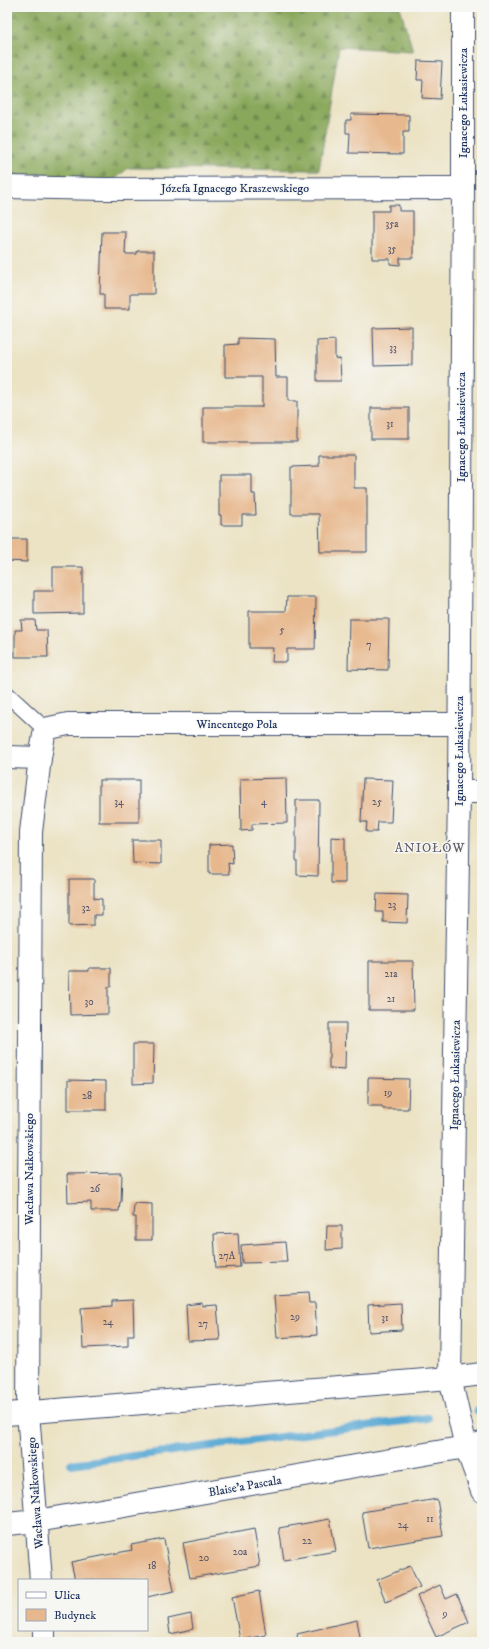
<svg xmlns="http://www.w3.org/2000/svg" width="489" height="1649" font-family="'IM FELL DW Pica',serif">
<style>
.forest{fill:url(#forest-firs);stroke:#526c5d}
.lines{fill:none;stroke-linecap:round;stroke-linejoin:round}
.stream{stroke:#5aa9d4;stroke-width:8}
.building{fill:#e7b88d}
.lane-casing{stroke:#3a4a6d;stroke-width:17}
.street-casing{stroke:#3a4a6d;stroke-width:24}
.lane{stroke:#fff;stroke-width:15}
.street{stroke:#fff;stroke-width:22}
.labels{text-anchor:middle;stroke-width:3;stroke-linejoin:round;paint-order:stroke}
.number-label{font-size:10px;fill:#4e516a}
.street-label{font-size:12px;fill:#1b2f5e;stroke:#f6f6f2}
.neighbourhood-label{font-size:13px;letter-spacing:1px;fill:#625f6e;stroke:#f6f6f2}
</style>
<defs>
<pattern id="forest-firs" width="22" height="20" patternUnits="userSpaceOnUse"><rect width="22" height="20" fill="#8aa85c"/><path d="M5 1l3.5 6h-7zM16 11l3.5 6h-7z" fill="#70894f"/></pattern>
</defs>
<rect width="100%" height="100%" fill="#f6f6f2"/>
<filter id="ink" filterUnits="userSpaceOnUse"><feTurbulence type="fractalNoise" baseFrequency=".025" numOctaves="2"/><feDisplacementMap in="SourceGraphic" scale="8" xChannelSelector="R" yChannelSelector="G"/><feConvolveMatrix kernelMatrix="1 2 1 2 8 2 1 2 1" color-interpolation-filters="sRGB"/></filter>
<filter id="wash" filterUnits="userSpaceOnUse"><feTurbulence type="fractalNoise" baseFrequency=".012" numOctaves="4" result="noise"/><feDisplacementMap in="SourceGraphic" scale="16" xChannelSelector="R" yChannelSelector="G"/><feGaussianBlur stdDeviation="0.9" result="paint"/><feColorMatrix in="noise" values="0 0 0 0 0 0 0 0 0 0 0 0 0 0 0 0 0 1.4 0 .05"/><feComposite in="paint" operator="in"/></filter>
<g filter="url(#wash)">
<rect width="100%" height="100%" fill="#ece3c5"/>
<path class="forest" d="M7 7H400L413 51 339 47 319 170 128 168 104 189 7 187Z"/>
<g class="lines">
<g class="stream">
<path d="M477 1411 482 1410"/>
<path d="M71 1464 428 1418"/>
</g>
</g>
<g id="blocks">
<g class="building">
<path d="M418 61 442 62 440 99 422 98 423 80H417Z"/>
<path d="M351 114 409 115V132H403V154L349 153 350 133H346V120H351Z"/>
<path d="M389 205H399V211H413V258H400V265L390 264V259H372V211H389Z"/>
<path d="M102 232H126L125 254H137V251H154V294H130V309H104V294H100Z"/>
<path d="M412 327V365L374 366 373 328Z"/>
<path d="M238 338 275 339 276 377H288V401H297V442H203V407H262V377H225V345L238 344Z"/>
<path d="M335 340V358L340 359 341 381H317V341Z"/>
<rect x="371" y="408" width="38" height="31"/>
<path d="M319 455H354V488H367V552H320L319 514H291V467L319 466Z"/>
<path d="M219 475H252V494H255L256 515H242V525H221V515H219Z"/>
<path d="M7 539H27V562L7 561Z"/>
<path d="M53 567H83V613L34 614V591H53Z"/>
<path d="M287 597H316L315 649H287V662H272L273 648H249V611H286Z"/>
<path d="M349 619H389L388 670 348 669Z"/>
<path d="M21 620H35L36 630H47L48 657H15V630H22Z"/>
<path d="M286 778 287 823 252 824V830L241 831 240 779Z"/>
<path d="M363 779 393 780 391 822H378L377 832H366L367 822H361Z"/>
<rect x="99" y="780" width="40" height="42"/>
<path d="M296 800H319L318 876 297 875V860H296Z"/>
<path d="M331 837 345 838V883H331Z"/>
<path d="M132 840H161V864L133 863Z"/>
<path d="M232 844 233 864 228 863 229 874H209V845Z"/>
<path d="M69 879H94V898L102 899V915H94V925L69 926Z"/>
<path d="M377 894 408 895 407 923 383 922V912H376Z"/>
<path d="M369 961H413L414 1010H369Z"/>
<path d="M89 968H111V987H108V1014L70 1015 69 971H89Z"/>
<path d="M329 1023H346L345 1069 329 1068Z"/>
<path d="M133 1044H154L153 1083 133 1084Z"/>
<path d="M368 1078 409 1079 408 1109H383L382 1106H368Z"/>
<path d="M68 1080 106 1081V1110H68Z"/>
<path d="M122 1173 121 1202H120L119 1211H91V1202L68 1203 67 1174Z"/>
<path d="M134 1203 152 1204V1240H136V1217H133Z"/>
<path d="M327 1226H342V1249L326 1250Z"/>
<path d="M238 1233 240 1267 216 1268 214 1234Z"/>
<path d="M285 1242 287 1262 242 1263 241 1245Z"/>
<path d="M308 1293 309 1303H315L317 1335 277 1338 274 1295Z"/>
<path d="M133 1300 134 1335H128V1346L83 1348 81 1308 112 1306V1301Z"/>
<path d="M202 1303V1306L217 1305 220 1340 188 1341 186 1305Z"/>
<path d="M401 1303 402 1330 369 1332 368 1305Z"/>
<path d="M437 1499 443 1536 368 1548 362 1512Z"/>
<path d="M330 1519 336 1551 284 1560 279 1528Z"/>
<path d="M254 1529 260 1566 190 1578 183 1543Z"/>
<path d="M164 1539 174 1591 147 1597V1580H75L71 1562 132 1550 131 1545Z"/>
<path d="M410 1566 420 1587 386 1602 377 1580Z"/>
<path d="M440 1585 446 1599 457 1594 469 1622 436 1637 417 1596Z"/>
<path d="M259 1591 266 1635 240 1640 232 1597Z"/>
<path d="M191 1614 193 1629 170 1634 168 1619Z"/>
<path d="M357 1620 361 1642H298L297 1634Z"/>
</g>
</g>
</g>
<g filter="url(#ink)">
<use href="#blocks" fill-opacity="0" stroke="#3a4a6d" stroke-width="1"/>
<g class="lines">
<defs>
<path id="lane" d="M7 694 45 729"/>
<g id="street">
<path d="M463 7V188L459 792 450 1378 466 1447 482 1491"/>
<path d="M7 187 104 189 463 188"/>
<path d="M7 757 40 758"/>
<path d="M459 792H482"/>
<path d="M7 1414 450 1378 482 1374"/>
<path d="M7 1524 37 1521 466 1447 482 1443"/>
<path d="M41 1580 28 1412 31 832 40 758 45 729 68 724H459"/>
<path d="M44 1630V1642"/>
</g>
</defs>
<use href="#lane" class="lane-casing"/>
<use href="#street" class="street-casing"/>
<use href="#lane" class="lane"/>
<use href="#street" class="street"/>
</g>
</g>
<g class="labels">
<g class="number-label">
<text x="392" y="227">35a</text>
<text x="392" y="252">35</text>
<text x="393" y="351">33</text>
<text x="390" y="427">31</text>
<text x="282" y="633">5</text>
<text x="369" y="648">7</text>
<text x="119" y="805">34</text>
<text x="264" y="805">4</text>
<text x="377" y="805">25</text>
<text x="392" y="908">23</text>
<text x="86" y="911">32</text>
<text x="391" y="977">21a</text>
<text x="391" y="1002">21</text>
<text x="89" y="1005">30</text>
<text x="388" y="1096">19</text>
<text x="87" y="1099">28</text>
<text x="95" y="1192">26</text>
<text x="227" y="1259">27A</text>
<text x="295" y="1320">29</text>
<text x="385" y="1321">31</text>
<text x="108" y="1325">24</text>
<text x="203" y="1327">27</text>
<text x="430" y="1522">11</text>
<text x="403" y="1528">24</text>
<text x="307" y="1544">22</text>
<text x="240" y="1555">20a</text>
<text x="204" y="1561">20</text>
<text x="152" y="1569">18</text>
<text x="445" y="1617">9</text>
</g>
<g class="street-label">
<text transform="translate(463 103) rotate(-90)" y="4">Ignacego Łukasiewicza</text>
<text x="235" y="192">Józefa Ignacego Kraszewskiego</text>
<text transform="translate(461 427) rotate(-90)" y="4">Ignacego Łukasiewicza</text>
<text x="237" y="728">Wincentego Pola</text>
<text transform="translate(459 751) rotate(-90)" y="4">Ignacego Łukasiewicza</text>
<text transform="translate(455 1075) rotate(-89)" y="4">Ignacego Łukasiewicza</text>
<text transform="translate(29 1169) rotate(-90)" y="4">Wacława Nałkowskiego</text>
<text transform="translate(245 1486) rotate(-10)" y="4">Blaise'a Pascala</text>
<text transform="translate(35 1493) rotate(-94)" y="4">Wacława Nałkowskiego</text>
</g>
<g class="neighbourhood-label">
<text x="430" y="852">ANIOŁÓW</text>
</g>
</g>
<rect width="489" height="1649" fill="none" stroke="#f6f6f2" stroke-width="24"/>
<rect x="18" y="1579" width="130" height="52" fill="#f6f6f2" stroke="#9ea6b7"/>
<rect x="26" y="1592" width="20" height="6" fill="#ffffff" stroke="#9ea6b7"/>
<text x="54" y="1599" font-size="12" fill="#1b2f5e">Ulica</text>
<rect x="26" y="1609" width="20" height="12" fill="#e7b88d" stroke="#9ea6b7"/>
<text x="54" y="1619" font-size="12" fill="#1b2f5e">Budynek</text>
</svg>
